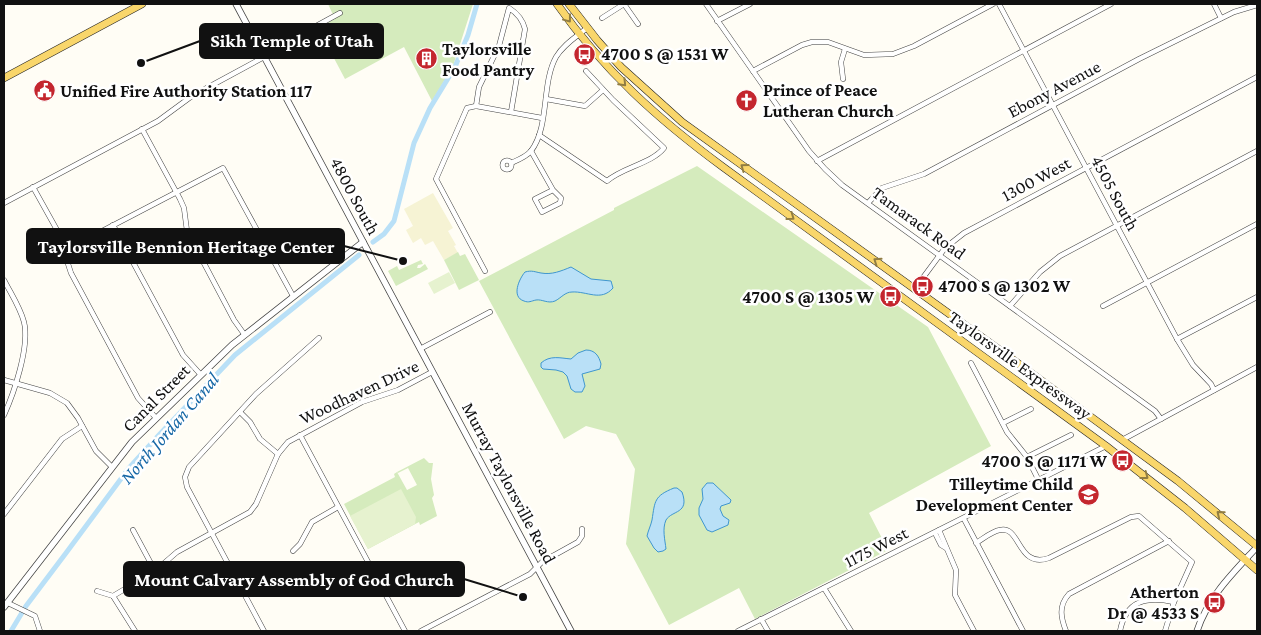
<svg xmlns="http://www.w3.org/2000/svg" width="1261" height="635" font-family="'Crimson Pro',serif">
<style>
.farmland{fill:#f6f3d4}
.green{fill:#d5ebbd}
.pitch{fill:#e6f2cf}
.water{fill:#b9e0f7;stroke:#3f96cf}
.lines{fill:none;stroke-linecap:round;stroke-linejoin:round}
.canal{stroke:#b9e0f7;stroke-width:5}
.minor-casing{stroke:#444;stroke-width:5.5}
.tertiary-casing{stroke:#444;stroke-width:7}
.primary-casing{stroke:#222;stroke-width:8}
.minor{stroke:#fff;stroke-width:4.5}
.tertiary{stroke:#fff;stroke-width:5.5}
.primary{stroke:#f9d66b;stroke-width:7}
.oneway{stroke:#917d42}
.labels{text-anchor:middle;stroke-width:5;stroke-linejoin:round;paint-order:stroke}
.poi-label{font-size:18px;font-weight:bold;fill:#111;stroke:#fff;text-anchor:start}
.street-label{font-size:18px;fill:#111;stroke:#fff}
.water-label{font-size:19px;font-style:italic;fill:#1768a6;stroke:#fff}
.leader{fill:none;stroke:#111;stroke-width:2}
.callout-dot{fill:#111;stroke:#fff;stroke-width:2}
.callout{fill:#111;stroke:#111;stroke-width:2}
.callout-label{font-size:19px;text-anchor:middle;font-weight:bold;fill:#fff}
</style>
<rect width="100%" height="100%" fill="#fffdf5"/>
<path class="farmland" d="M433 193 453 228 448 231 456 245 454 246 458 253 444 260 433 241 425 245 421 238 413 243 406 230 413 226 404 209Z"/>
<g class="green">
<path d="M328 4H473L453 66 432 101 404 47 345 79 318 28 335 19Z"/>
<path d="M697 166 928 327 991 446 869 513 888 550 755 619 739 588 669 625 626 544 635 469 616 434 586 426 564 439 479 281 614 210V208Z"/>
<path d="M458 252 460 256 465 254 479 280 459 290 444 260Z"/>
<path d="M421 260 423 264 418 265 417 268H420L425 264 428 269 396 286 388 271 397 266 399 270Z"/>
<path d="M424 458 429 463H433L431 479 434 495 432 498 437 516 420 525 419 522 368 549 344 504 395 477 394 474 397 472 407 490 417 485 408 468 398 473 397 472Z"/>
</g>
<g class="pitch">
<path d="M449 272 455 283 434 294 428 283Z"/>
<path d="M401 489 416 517 415 524 368 549 350 516Z"/>
</g>
<g class="water">
<path d="M571 267 591 279 611 281 613 288C601 302 587 291 572 292 565 292 561 298 555 301 548 304 542 299 536 300 531 301 529 303 524 301 511 297 519 279 525 272 532 270 535 272 541 273 552 275 561 271 571 267Z"/>
<path d="M586 350C595 350 599 356 601 364L600 369 582 374 585 386 582 392H575L571 389 567 376 563 372 556 370 543 369 541 367V363C550 355 560 358 571 359L578 353Z"/>
<path d="M707 483H713L731 500 730 503 721 506 720 509 723 516 729 520 728 525 712 532 707 530 699 515V508L703 499 702 489Z"/>
<path d="M674 488H677L682 492C690 514 672 510 666 520 662 529 665 540 666 549L663 551 658 552 654 548 647 536C648 531 651 525 652 520 655 501 654 496 674 488Z"/>
</g>
<g class="lines">
<g class="canal">
<path d="M373 242 384 234 394 221 414 143 430 108 455 67 468 35 477 4"/>
<path d="M11 631 26 606 66 553 129 468 159 435 235 355 359 255"/>
</g>
<defs>
<g id="minor">
<path d="M624 4 638 24"/>
<path d="M706 4 809 151 825 169 842 185 1155 411 1161 419"/>
<path d="M999 4 1177 339 1193 365 1211 384 1214 390"/>
<path d="M1214 4 1221 18"/>
<path d="M602 18 624 4"/>
<path d="M717 21 750 4"/>
<path d="M263 55 340 13"/>
<path d="M753 71 802 45 812 42H828L864 55 893 54 914 46 993 4"/>
<path d="M843 79 841 62 845 49"/>
<path d="M546 99 585 106 603 90"/>
<path d="M476 106 479 87 499 46 509 8C517 13 523 21 525 29L511 112"/>
<path d="M142 129 180 199 184 208 187 231 234 320 244 334"/>
<path d="M539 135 607 181C623 167 651 164 664 148L613 100 586 71"/>
<path d="M531 151 553 190 561 198 560 203 542 212 535 199 553 190"/>
<circle cx="507" cy="165" r="4.5"/>
<path d="M817 161 1111 4"/>
<path d="M511 163C518 160 526 157 531 151 550 126 541 84 556 57 563 45 576 37 587 28"/>
<path d="M33 187 57 230 71 273 138 398 156 418"/>
<path d="M4 203 158 121 192 96 264 57"/>
<path d="M868 203 882 188 924 174 1139 59 1234 12 1257 5"/>
<path d="M113 225 183 355 201 375"/>
<path d="M62 248 85 240 223 168 293 296"/>
<path d="M485 271 436 179 467 108 476 106 542 118"/>
<path d="M922 279 945 248 964 233 1257 77"/>
<path d="M4 280C11 294 20 307 24 322 30 346 14 393 4 415"/>
<path d="M1010 306 1040 272 1060 256 1257 151"/>
<path d="M1103 306 1257 224"/>
<path d="M1177 339 1257 297"/>
<path d="M420 349 490 312"/>
<path d="M971 363 1007 432 1027 457 1039 481"/>
<path d="M4 380 50 393 67 403 78 418 96 451 112 467"/>
<path d="M240 412 250 422 260 439 278 454"/>
<path d="M1003 423 1031 409"/>
<path d="M300 435 405 631"/>
<path d="M1122 440 1257 367"/>
<path d="M1027 457 1071 435"/>
<path d="M4 514 62 439 82 426"/>
<path d="M964 519 1023 631"/>
<path d="M133 530 155 571"/>
<path d="M939 530 956 570 955 595 974 631"/>
<path d="M935 533 941 545 946 548"/>
<path d="M976 543C983 539 992 531 1000 530 1021 525 1017 569 1049 558L1131 517 1139 516 1192 562 1174 602 1165 631"/>
<path d="M293 551 300 544 312 522 338 507"/>
<path d="M824 588 851 631"/>
<path d="M97 591 113 596 155 571 177 552 250 512 256 504 278 454 288 442 362 402 398 390 432 372"/>
<path d="M113 596 135 631"/>
<path d="M8 603 35 616 40 631"/>
<path d="M761 619 768 631"/>
<path d="M264 631 187 487 185 477 189 467 256 394 319 338"/>
<path d="M421 631 530 574 542 562 578 542 582 536V529"/>
<path d="M738 631 1106 446"/>
<path d="M1066 631C1061 618 1058 606 1069 594L1169 541"/>
<path d="M1120 631C1126 600 1147 596 1174 602"/>
</g>
<g id="tertiary">
<path d="M236 4 571 631"/>
<path d="M4 607 132 442 232 345 363 242"/>
<path d="M1197 631C1208 597 1233 573 1257 547"/>
</g>
<g id="primary">
<path d="M557 4C604 71 658 119 723 167L1106 446 1185 508 1257 570"/>
<path d="M569 4 597 40 621 67 682 122 1008 356 1178 481 1257 546"/>
<path d="M4 78 142 4"/>
</g>
</defs>
<use href="#minor" class="minor-casing"/>
<use href="#tertiary" class="tertiary-casing"/>
<use href="#primary" class="primary-casing"/>
<use href="#minor" class="minor"/>
<use href="#tertiary" class="tertiary"/>
<use href="#primary" class="primary"/>
</g>
<defs><path id="oneway-chevron" d="M-2-3.5L2.5 0L-2 3.5" fill="none" stroke-width="1.6" stroke-linecap="round" stroke-linejoin="round" transform="scale(1.25)"/></defs>
<g class="oneway">
<use href="#oneway-chevron" transform="translate(568 19) rotate(53)"/>
<use href="#oneway-chevron" transform="translate(623 83) rotate(46)"/>
<use href="#oneway-chevron" transform="translate(744 167) rotate(-144)"/>
<use href="#oneway-chevron" transform="translate(791 217) rotate(36)"/>
<use href="#oneway-chevron" transform="translate(877 261) rotate(-145)"/>
<use href="#oneway-chevron" transform="translate(1145 476) rotate(37)"/>
<use href="#oneway-chevron" transform="translate(1220 514) rotate(-141)"/>
</g>
<defs>
<symbol id="bus-disc" viewBox="-11 -11 22 22"><circle r="9.5" fill="#c4262e" stroke="#fff"/><path d="M-5-6H5V4H4V6H2V4H-2V6H-4V4H-5ZM-3.5-4V0h7V-4ZM-3.5 1.2v1.5H-2V1.2ZM2 1.2v1.5H3.5V1.2Z" fill="#fff"/></symbol>
<symbol id="building-disc" viewBox="-11 -11 22 22"><circle r="9.5" fill="#c4262e" stroke="#fff"/><path d="M-4-6H4V6H1V3H-1V6H-4ZM-2.5-4.3h1.7v1.8h-1.7ZM.8-4.3h1.7v1.8H.8ZM-2.5-1h1.7V.8h-1.7ZM.8-1h1.7V.8H.8Z" fill="#fff"/></symbol>
<symbol id="civic-disc" viewBox="-11 -11 22 22"><circle r="9.5" fill="#c4262e" stroke="#fff"/><path d="M-.6-6.5H3V-4.5H.6V-3L4-1V1h2V6H-6V1h2V-1L-.6-3ZM-1.2 2.5V6h2.4V2.5Z" fill="#fff"/></symbol>
<symbol id="church-disc" viewBox="-11 -11 22 22"><circle r="9.5" fill="#c4262e" stroke="#fff"/><path d="M-1.2-6h2.4v3.5h3.3v2.4h-3.3V6h-2.4V-.1h-3.3v-2.4h3.3Z" fill="#fff"/></symbol>
<symbol id="school-disc" viewBox="-11 -11 22 22"><circle r="9.5" fill="#c4262e" stroke="#fff"/><path d="M0-5L7-2L0 1L-7-2ZM-4 1L0 2.5L4 1V4Q0 6-4 4Z" fill="#fff"/></symbol>
</defs>
<g fill-rule="evenodd">
<use href="#bus-disc" x="572" y="42" width="25" height="25"/>
<use href="#building-disc" x="414" y="46" width="25" height="25"/>
<use href="#civic-disc" x="32" y="78" width="25" height="25"/>
<use href="#church-disc" x="734" y="88" width="25" height="25"/>
<use href="#bus-disc" x="910" y="274" width="25" height="25"/>
<use href="#bus-disc" x="878" y="284" width="25" height="25"/>
<use href="#bus-disc" x="1110" y="448" width="25" height="25"/>
<use href="#school-disc" x="1076" y="482" width="25" height="25"/>
<use href="#bus-disc" x="1202" y="590" width="25" height="25"/>
</g>
<g class="labels">
<g class="poi-label">
<text x="442" y="55">Taylorsville<tspan x="442" dy="21">Food Pantry</tspan></text>
<text x="601" y="60">4700 S @ 1531 W</text>
<text x="763" y="96">Prince of Peace<tspan x="763" dy="21">Lutheran Church</tspan></text>
<text x="60" y="97">Unified Fire Authority Station 117</text>
<text x="938" y="292">4700 S @ 1302 W</text>
<text x="874" y="303" text-anchor="end">4700 S @ 1305 W</text>
<text x="1107" y="467" text-anchor="end">4700 S @ 1171 W</text>
<text x="1073" y="490" text-anchor="end">Tilleytime Child<tspan x="1073" dy="21">Development Center</tspan></text>
<text x="1199" y="598" text-anchor="end">Atherton<tspan x="1199" dy="21">Dr @ 4533 S</tspan></text>
</g>
<g class="street-label">
<text transform="translate(1054 89) rotate(-28)" y="6">Ebony Avenue</text>
<text transform="translate(1036 179) rotate(-28)" y="6">1300 West</text>
<text transform="translate(1115 193) rotate(62)" y="6">4505 South</text>
<text transform="translate(355 196) rotate(62)" y="6">4800 South</text>
<text transform="translate(919 223) rotate(36)" y="6">Tamarack Road</text>
<text transform="translate(1020 365) rotate(36)" y="6">Taylorsville Expressway</text>
<text transform="translate(359 392) rotate(-25)" y="6">Woodhaven Drive</text>
<text transform="translate(156 398) rotate(-45)" y="6">Canal Street</text>
<text transform="translate(509 483) rotate(62)" y="6">Murray Taylorsville Road</text>
<text transform="translate(876 547) rotate(-27)" y="6">1175 West</text>
</g>
<g class="water-label">
<text transform="translate(169 428) rotate(-49)" y="7">North Jordan Canal</text>
</g>
</g>
<path class="leader" d="M141 63L200 41M403 261L344 246M523 597L464 579"/>
<g class="callout-dot">
<circle cx="141" cy="63" r="5"/>
<circle cx="403" cy="261" r="5"/>
<circle cx="523" cy="597" r="5"/>
</g>
<g class="callout">
<rect x="200" y="24" width="183" height="34" rx="5"/>
<rect x="27" y="229" width="317" height="34" rx="5"/>
<rect x="124" y="562" width="340" height="34" rx="5"/>
</g>
<g class="callout-label">
<text x="292" y="47">Sikh Temple of Utah</text>
<text x="186" y="253">Taylorsville Bennion Heritage Center</text>
<text x="294" y="586">Mount Calvary Assembly of God Church</text>
</g>
<rect width="1261" height="635" fill="none" stroke="#111111" stroke-width="10"/>
</svg>
